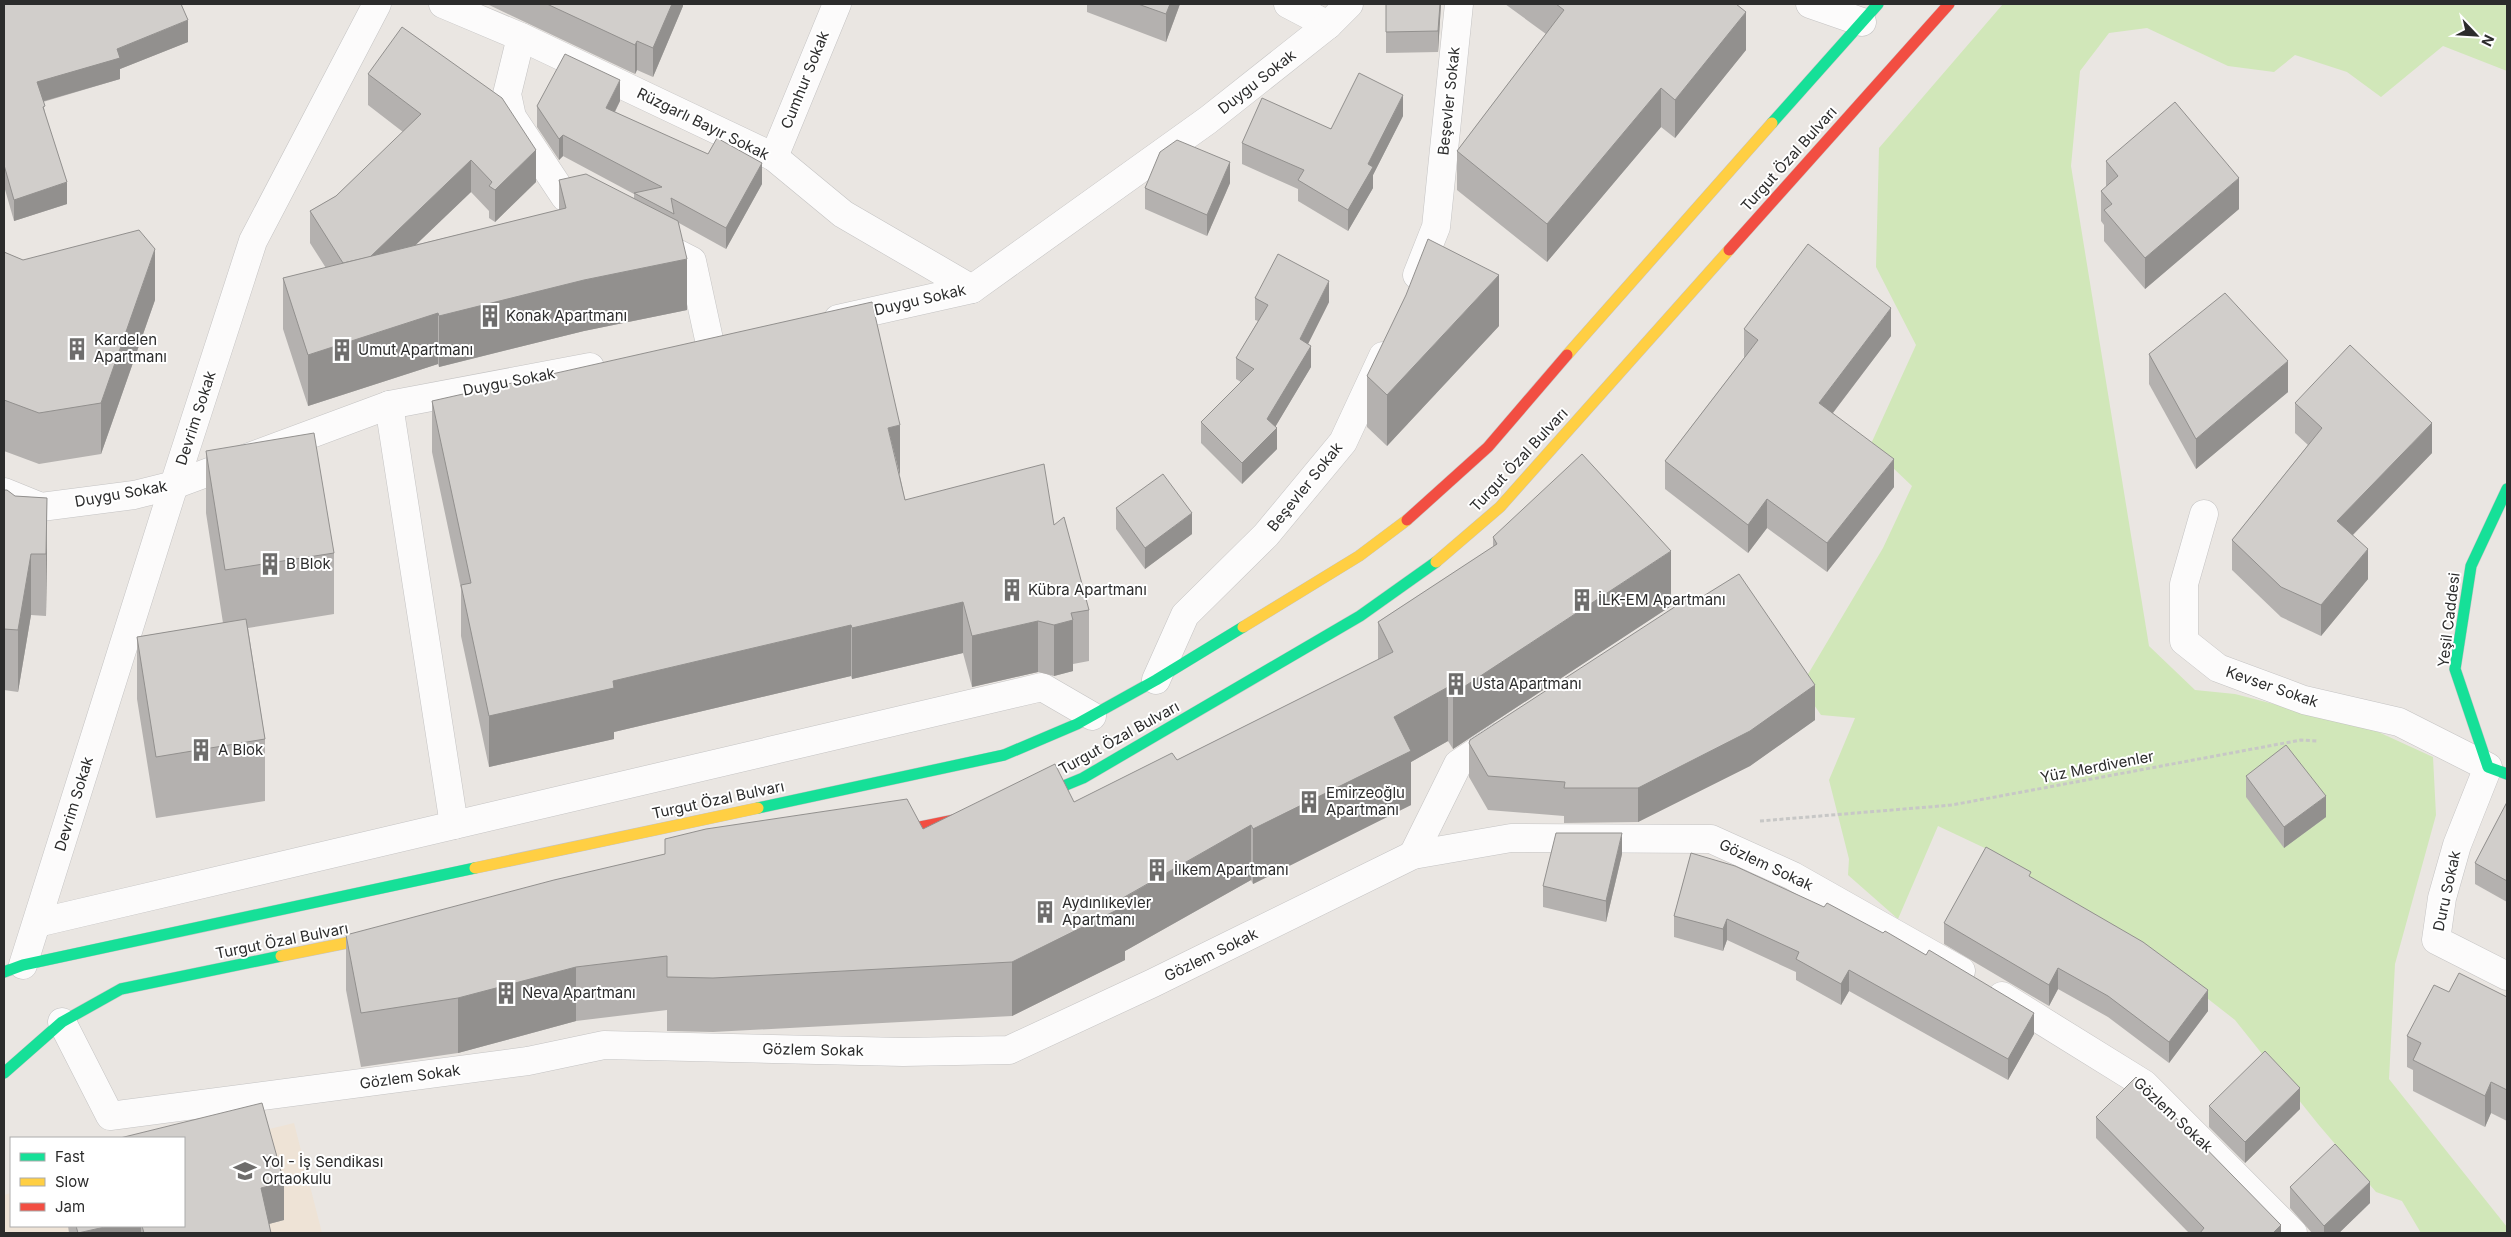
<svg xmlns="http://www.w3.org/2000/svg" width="2511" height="1237" font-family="Inter,sans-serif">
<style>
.education{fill:#eee3d6}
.green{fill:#d1e7b9}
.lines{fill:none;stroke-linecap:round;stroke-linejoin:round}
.street-casing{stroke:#c4c3c3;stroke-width:29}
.fast-casing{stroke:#c4c3c3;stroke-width:12}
.slow-casing{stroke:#c4c3c3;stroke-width:12}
.jam-casing{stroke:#c4c3c3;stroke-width:12}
.path{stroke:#c7c7c6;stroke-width:3;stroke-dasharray:4 2.5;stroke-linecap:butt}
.street{stroke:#fcfbfb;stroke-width:28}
.fast{stroke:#16e098;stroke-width:11}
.slow{stroke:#ffcf43;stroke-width:11}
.jam{stroke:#f24e42;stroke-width:11}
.wall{fill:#b4b1af}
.shaded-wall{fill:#92908e}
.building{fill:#d1cecb;stroke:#92908e}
.labels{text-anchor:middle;stroke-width:4;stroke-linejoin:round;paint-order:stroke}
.street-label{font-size:15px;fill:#2c2c2c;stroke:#fff}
.poi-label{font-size:15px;fill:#2c2c2c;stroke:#fff;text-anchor:start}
</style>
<rect width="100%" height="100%" fill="#eae6e2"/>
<path class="education" d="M294 1123 322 1233H4V1195L11 1193V1226H184V1150Z"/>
<path class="green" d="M2003 4H2507V71L2443 46 2381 97 2347 72 2295 55 2274 72 2228 66 2147 28 2109 33 2080 71 2071 166 2149 646 2195 690 2235 694 2374 730 2433 757 2436 815 2395 964 2389 1079 2507 1227V1233H2421L2402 1201 2376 1192 2318 1124 2235 1020 2162 963 1991 851 1938 826 1898 919 1848 875 1849 859 1829 780 1855 718 1821 715 1801 686 1883 548 1912 486 1870 446 1916 345 1876 267 1879 148Z"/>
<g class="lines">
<defs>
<g id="street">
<path d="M443 4 521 37 774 157 843 214 972 289"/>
<path d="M1288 4 1328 25"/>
<path d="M1810 4 1862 22"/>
<path d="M521 37 507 94 512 117 565 197 588 208"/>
<path d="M774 157 837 4"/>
<path d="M653 241 692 261 710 344"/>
<path d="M1417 275 1436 227 1459 4"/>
<path d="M838 319 972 289 1208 120 1328 25 1349 4"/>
<path d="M389 405 454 825"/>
<path d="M4 492 41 507 134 495 174 485 389 405 590 367"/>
<path d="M2204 514 2184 584V641L2218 668 2304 700 2399 722 2488 767 2457 845 2442 898 2436 940 2507 976"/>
<path d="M1156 680 1185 615 1266 535 1343 442 1383 356"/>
<path d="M1413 855 1458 764 1499 737"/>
<path d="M37 923 1042 687 1092 716"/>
<path d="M23 965 174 485 253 241 377 4"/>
<path d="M2002 996 2144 1084 2293 1233"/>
<path d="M62 1022 110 1116 528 1061 604 1045 903 1052 1009 1050 1153 983 1413 855 1511 838 1711 839 1793 876 1961 971"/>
</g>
<g id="fast">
<path d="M1772 123 1878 4"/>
<path d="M2507 489 2471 566 2455 669 2488 767 2507 774"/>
<path d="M1032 799 1083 778 1360 616 1436 562"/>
<path d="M758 808 1004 755 1077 724 1156 680 1243 627"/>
<path d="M4 972 23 965 475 868"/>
<path d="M4 1073 62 1022 121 989 281 956"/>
</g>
<g id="slow">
<path d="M1567 355 1772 123"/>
<path d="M1436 562 1500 507 1729 250"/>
<path d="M1243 627 1359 556 1407 520"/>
<path d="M475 868 758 808"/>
<path d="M281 956 381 936"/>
</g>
<g id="jam">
<path d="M1729 250 1949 4"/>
<path d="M1407 520 1488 447 1567 355"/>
<path d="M886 834 969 817"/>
</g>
</defs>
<use href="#street" class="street-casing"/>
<use href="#fast" class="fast-casing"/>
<use href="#slow" class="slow-casing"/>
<use href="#jam" class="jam-casing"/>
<path class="path" d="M1760 821 1952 805 2301 740 2317 741"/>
<use href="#street" class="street"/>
<use href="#fast" class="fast"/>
<use href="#slow" class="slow"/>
<use href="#jam" class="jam"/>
</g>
<g class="wall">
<path d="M4 4 188 42 120 69V79L43 102 45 113 67 204 14 221 4 186Z"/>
<path d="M487 4H683V6L653 77 637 70 635 74Z"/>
<path d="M1087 4H1180L1166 42 1087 12Z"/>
<path d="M1386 4H1441L1438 52 1386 53Z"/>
<path d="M1505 4H1736L1746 50 1675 138 1661 127 1547 262 1457 190V151L1546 34Z"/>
<path d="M368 74 536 182 495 222 489 218V211L471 192 415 245 559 210V180L634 198V194L563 156 559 160 537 127V106L620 101 615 112 762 184 726 249 679 223 687 310 584 331 439 367 438 364 308 406 283 329V278L326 268 310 243V211L336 196 403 132 368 105Z"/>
<path d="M1403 116 1373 175V188L1348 231 1298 201V189L1242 164V143Z"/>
<path d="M2106 161 2239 209 2145 289 2104 241V225L2101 221V191L2106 187Z"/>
<path d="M1230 183 1207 236 1145 209V188Z"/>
<path d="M4 252 23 260 155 300 101 454 39 464 4 451Z"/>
<path d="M1255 298 1329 302 1308 344 1311 367 1275 427 1277 449 1242 484 1201 443V422L1241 382 1236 379V358L1258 321 1255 320Z"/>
<path d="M1499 326 1387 446 1367 427V376Z"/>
<path d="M1744 329 1891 336 1833 413 1894 487 1827 572 1767 528 1748 553 1665 489V461L1744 358Z"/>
<path d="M2149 354 2288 392 2196 469 2149 384Z"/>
<path d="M432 401 900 476 905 500 1054 525 1089 610V661L1073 664V671L1054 676 1038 672 972 687 963 653 852 679 851 676 614 732V739L489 767 461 636V589L432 452Z"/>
<path d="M2295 403 2432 453 2353 535 2368 579 2321 636 2281 617 2232 570V540L2308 445 2295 433Z"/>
<path d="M206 451 334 553V614L248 628 265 739V801L156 818 137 699V637L223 623 206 513Z"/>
<path d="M4 490 15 496 47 498 46 616 31 615 18 692 4 690Z"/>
<path d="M1116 508 1192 534 1145 569 1116 529Z"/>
<path d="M1493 537 1671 606 1453 749 1448 741 1411 762V805L1253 884 1251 880 1125 951V960L1012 1016 713 1032 667 1031V1010L576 1021 458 1053 361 1067 346 990V935L1074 802 1177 760 1378 660V622L1493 547Z"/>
<path d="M1815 720 1750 766 1638 822 1564 823V816L1488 810 1469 777V743Z"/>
<path d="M2246 776 2326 817 2284 848 2246 797Z"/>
<path d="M2507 802V902L2475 884V863Z"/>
<path d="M1691 853 2034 1034 2008 1080 1849 991 1841 1005 1796 980V972L1727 940 1723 951 1674 937V916Z"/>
<path d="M1622 854 1606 922 1543 907V886Z"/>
<path d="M2031 877 2208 1011 2169 1063 2108 1017 2058 989 2049 1006 1944 944V923Z"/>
<path d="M2449 992 2507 997V1121L2491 1113 2485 1127 2413 1091V1070L2407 1067V1036Z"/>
<path d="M2209 1106 2300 1109 2245 1163 2209 1127Z"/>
<path d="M2096 1117 2281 1233H2189L2096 1138Z"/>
<path d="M2290 1187 2370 1203 2339 1233H2312L2290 1208Z"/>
<path d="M284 1220 269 1224 271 1233H69L68 1226H184Z"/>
</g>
<g class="shaded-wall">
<path d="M672 4H683V6L653 77V48Z"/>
<path d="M1170 4H1180L1166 42V14Z"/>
<path d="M1440 4H1441L1438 52V31Z"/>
<path d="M1746 12V50L1675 138V100Z"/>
<path d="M188 20V42L120 69V79L37 103V82Z"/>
<path d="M637 41V70L635 74V45Z"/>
<path d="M620 80V101L606 129V108Z"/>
<path d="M1661 88V127L1547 262V224Z"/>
<path d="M1403 95V116L1373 175V188L1348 231V210L1368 164Z"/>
<path d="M563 135V156L559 160V139Z"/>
<path d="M536 150V182L495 222V190Z"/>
<path d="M471 160V192L351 307V275Z"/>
<path d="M1230 162V183L1207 236V215Z"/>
<path d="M762 163V184L726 249V228Z"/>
<path d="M2239 178V209L2145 289V258Z"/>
<path d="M67 182V204L14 221V200Z"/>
<path d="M155 249V300L101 454V403Z"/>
<path d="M687 259V310L584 331 439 367V316L584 280Z"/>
<path d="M1499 275V326L1387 446V395Z"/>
<path d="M1329 281V302L1300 360V339Z"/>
<path d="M1891 308V336L1819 431V403Z"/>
<path d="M438 313V364L308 406V355Z"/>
<path d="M1311 346V367L1271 434 1277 428V449L1242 484V463L1267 419Z"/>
<path d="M2288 361V392L2196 469V439Z"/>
<path d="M2432 423V453L2337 551V521Z"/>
<path d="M900 425V476L888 428Z"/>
<path d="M1894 459V487L1827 572V543Z"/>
<path d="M47 498V560L46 616V554Z"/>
<path d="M1767 499V528L1748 553V525Z"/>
<path d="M1192 513V534L1145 569V548Z"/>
<path d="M2368 549V579L2321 636V605Z"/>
<path d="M1671 551V606L1453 749V694Z"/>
<path d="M31 554V615L18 692V630Z"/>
<path d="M963 602V653L852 679V628Z"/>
<path d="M1073 620V671L1054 676V625Z"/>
<path d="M1038 621V672L972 687V636Z"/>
<path d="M851 625V676L614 732V739L489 767V716L613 681Z"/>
<path d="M1815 685V720L1750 766 1638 822V788Z"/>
<path d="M1448 687V741L1411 762V805L1253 884V829L1394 717Z"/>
<path d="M2326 796V817L2284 848V827Z"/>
<path d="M1251 825V880L1125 951V960L1012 1016V962Z"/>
<path d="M1622 833V854L1606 922V901Z"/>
<path d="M1727 919V940L1723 951V929Z"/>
<path d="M576 967V1021L458 1053V998Z"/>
<path d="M2058 968V989L2049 1006V985Z"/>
<path d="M1849 970V991L1841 1005V984Z"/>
<path d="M2208 990V1011L2169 1063V1042Z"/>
<path d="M2034 1013V1034L2008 1080V1059Z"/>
<path d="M2491 1082V1113L2485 1127V1096Z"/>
<path d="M2300 1088V1109L2245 1163V1142Z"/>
<path d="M284 1182V1220L261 1226V1188Z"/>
<path d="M2370 1182V1203L2339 1233H2324V1226Z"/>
<path d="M2281 1225V1233H2273Z"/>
<path d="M109 1226H141V1233H78Z"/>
</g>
<g class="building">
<path d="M4 4H181L188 20 117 49 120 58 37 82 45 106 43 107 67 182 14 200 4 165Z"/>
<path d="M547 4H672L653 48 637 41 635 45Z"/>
<path d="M1138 4H1170L1166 14Z"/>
<path d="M1386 4H1440L1438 31 1386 32Z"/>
<path d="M1556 4H1736L1746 12 1675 100 1661 88 1547 224 1457 151 1564 10Z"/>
<path d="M402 27 502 98 536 150 495 190 489 186 492 182 471 160 370 257 343 263 310 211 336 196 421 114 368 74Z"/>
<path d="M565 54 620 80 606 108 708 154 717 138 762 163 726 228 671 198 674 214 634 193 662 187 563 135 559 139 537 106Z"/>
<path d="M1359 73 1403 95 1368 164 1373 167 1348 210 1298 180 1304 170 1242 143 1262 98 1331 129Z"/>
<path d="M2175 102 2239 178 2145 258 2104 210 2112 204 2101 191 2118 176 2106 161Z"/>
<path d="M1177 140 1230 162 1207 215 1145 188 1160 152Z"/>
<path d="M586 174 678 221 687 259 584 280 439 316 438 313 308 355 283 278 566 208 559 180Z"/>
<path d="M139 230 155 249 101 403 39 413 4 400V252L23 260Z"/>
<path d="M1428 239 1499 275 1387 395 1367 376 1406 295Z"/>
<path d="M1808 244 1891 308 1819 403 1894 459 1827 543 1767 499 1748 525 1665 461 1758 340 1744 329Z"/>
<path d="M1278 254 1329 281 1300 339 1311 346 1267 419 1277 428 1242 463 1201 422 1254 369 1236 358 1268 305 1255 298Z"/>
<path d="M2225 293 2288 361 2196 439 2149 354Z"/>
<path d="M872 302 900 425 888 428 905 500 1044 464 1054 525 1064 517 1089 610 1071 613 1073 620 1054 625 1038 621 972 636 963 602 852 628 851 625 613 681 614 688 489 716 461 585 471 583 432 401Z"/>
<path d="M2350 345 2432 423 2337 521 2368 549 2321 605 2281 587 2232 540 2322 428 2295 403Z"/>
<path d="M314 433 334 553 225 570 206 451Z"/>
<path d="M1582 454 1671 551 1453 694 1448 687 1394 717 1411 751 1253 829 1251 825 1121 899 1125 906 1012 962 713 978 667 977V956L576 967 458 998 361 1013 346 935 554 880 665 854V839L706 829 907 799 923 829 1055 764 1074 802 1172 753 1177 760 1393 652 1378 622 1497 544 1493 537Z"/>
<path d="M1163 474 1192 513 1145 548 1116 508Z"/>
<path d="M4 490H7L15 496 47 498 46 554H31L18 630 4 629Z"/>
<path d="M1739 574 1815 685 1750 731 1638 788H1564L1565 782 1488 776 1469 743 1470 740 1693 595 1697 600Z"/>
<path d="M246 619 265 739 156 757 137 637Z"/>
<path d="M2286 745 2326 796 2284 827 2246 776Z"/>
<path d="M2507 802V881L2475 863Z"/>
<path d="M1556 833H1622L1606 901 1543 886Z"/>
<path d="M1986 847 2031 872 2029 876 2143 942 2208 990 2169 1042 2108 996 2058 968 2049 985 1944 923Z"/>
<path d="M1691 853 1735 866 1824 907 1827 903 1883 933 1885 931 1926 955 1929 950 2034 1013 2008 1059 1849 970 1841 984 1796 959 1799 952 1727 919 1723 929 1674 916Z"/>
<path d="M2459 973 2507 997V1090L2491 1082 2485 1096 2413 1060 2421 1043 2407 1036 2434 985 2449 992Z"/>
<path d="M2265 1051 2300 1088 2245 1142 2209 1106Z"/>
<path d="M2136 1077 2281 1225 2273 1233H2200L2204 1228 2096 1117Z"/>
<path d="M262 1103 284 1182 261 1188 271 1233H144L142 1226H184V1138H120Z"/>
<path d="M2335 1144 2370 1182 2324 1226 2290 1187Z"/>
<path d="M76 1226H109L78 1233Z"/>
</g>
<defs>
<symbol id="building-bare" viewBox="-9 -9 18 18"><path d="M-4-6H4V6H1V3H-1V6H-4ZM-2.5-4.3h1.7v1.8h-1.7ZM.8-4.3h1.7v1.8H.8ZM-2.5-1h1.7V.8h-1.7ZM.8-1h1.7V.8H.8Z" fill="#6e6d6c" stroke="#fff" stroke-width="2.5" paint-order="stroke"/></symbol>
<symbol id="school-bare" viewBox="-9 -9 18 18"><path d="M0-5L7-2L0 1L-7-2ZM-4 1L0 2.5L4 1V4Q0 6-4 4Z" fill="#6e6d6c" stroke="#fff" stroke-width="2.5" paint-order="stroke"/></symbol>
</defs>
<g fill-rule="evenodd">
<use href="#building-bare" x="474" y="300" width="32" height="32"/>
<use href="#building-bare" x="61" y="333" width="32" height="32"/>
<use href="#building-bare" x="326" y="334" width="32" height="32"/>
<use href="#building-bare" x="254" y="548" width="32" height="32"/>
<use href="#building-bare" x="996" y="574" width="32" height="32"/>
<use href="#building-bare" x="1566" y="584" width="32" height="32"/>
<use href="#building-bare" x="1440" y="668" width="32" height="32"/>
<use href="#building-bare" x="185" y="734" width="32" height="32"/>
<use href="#building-bare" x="1293" y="786" width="32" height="32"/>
<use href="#building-bare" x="1141" y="854" width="32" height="32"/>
<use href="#building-bare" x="1029" y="896" width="32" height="32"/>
<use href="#building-bare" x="490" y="977" width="32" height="32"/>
<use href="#school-bare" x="229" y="1155" width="32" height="32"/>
</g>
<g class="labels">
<g class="street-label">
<text transform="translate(805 80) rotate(-68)" y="5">Cumhur Sokak</text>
<text transform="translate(1257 82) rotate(-38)" y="5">Duygu Sokak</text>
<text transform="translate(1449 101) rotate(-84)" y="5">Beşevler Sokak</text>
<text transform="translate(703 124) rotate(26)" y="5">Rüzgarlı Bayır Sokak</text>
<text transform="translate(1789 159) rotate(-48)" y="5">Turgut Özal Bulvarı</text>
<text transform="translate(920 300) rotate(-13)" y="5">Duygu Sokak</text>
<text transform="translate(509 382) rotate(-11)" y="5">Duygu Sokak</text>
<text transform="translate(196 418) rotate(-72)" y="5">Devrim Sokak</text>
<text transform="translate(1519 460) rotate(-47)" y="5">Turgut Özal Bulvarı</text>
<text transform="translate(1305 487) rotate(-51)" y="5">Beşevler Sokak</text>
<text transform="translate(121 494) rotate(-10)" y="5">Duygu Sokak</text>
<text transform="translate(2449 620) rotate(-83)" y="5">Yeşil Caddesi</text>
<text transform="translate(2272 687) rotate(19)" y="5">Kevser Sokak</text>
<text transform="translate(1119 738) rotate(-29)" y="5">Turgut Özal Bulvarı</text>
<text transform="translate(2097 767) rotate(-11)" y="5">Yüz Merdivenler</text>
<text transform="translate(718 800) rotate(-12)" y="5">Turgut Özal Bulvarı</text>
<text transform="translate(74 804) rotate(-73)" y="5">Devrim Sokak</text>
<text transform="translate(1766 865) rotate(25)" y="5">Gözlem Sokak</text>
<text transform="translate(2447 891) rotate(-78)" y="5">Duru Sokak</text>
<text transform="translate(282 941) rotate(-11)" y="5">Turgut Özal Bulvarı</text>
<text transform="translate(1211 955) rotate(-26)" y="5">Gözlem Sokak</text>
<text transform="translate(813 1050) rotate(1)" y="5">Gözlem Sokak</text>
<text transform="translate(410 1077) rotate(-8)" y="5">Gözlem Sokak</text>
<text transform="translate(2173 1115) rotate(43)" y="5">Gözlem Sokak</text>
</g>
<g class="poi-label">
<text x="506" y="321">Konak Apartmanı</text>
<text x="94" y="345">Kardelen<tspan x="94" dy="17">Apartmanı</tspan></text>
<text x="358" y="355">Umut Apartmanı</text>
<text x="286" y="569">B Blok</text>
<text x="1028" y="595">Kübra Apartmanı</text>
<text x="1598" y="605">İLK-EM Apartmanı</text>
<text x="1472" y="689">Usta Apartmanı</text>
<text x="218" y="755">A Blok</text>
<text x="1326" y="798">Emirzeoğlu<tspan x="1326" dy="17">Apartmanı</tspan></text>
<text x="1174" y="875">İlkem Apartmanı</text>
<text x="1062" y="908">Aydınlıkevler<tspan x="1062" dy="17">Apartmanı</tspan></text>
<text x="522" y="998">Neva Apartmanı</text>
<text x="262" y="1167">Yol - İş Sendikası<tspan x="262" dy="17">Ortaokulu</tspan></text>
</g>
</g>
<rect width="2511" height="1237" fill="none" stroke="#2c2c2c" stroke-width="10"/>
<rect x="10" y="1137" width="175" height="90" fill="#ffffff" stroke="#ababab"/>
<rect x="20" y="1153" width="25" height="8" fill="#16e098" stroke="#ababab"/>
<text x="55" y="1162" font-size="15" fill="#2c2c2c">Fast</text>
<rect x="20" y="1178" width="25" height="8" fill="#ffcf43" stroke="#ababab"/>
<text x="55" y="1187" font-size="15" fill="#2c2c2c">Slow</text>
<rect x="20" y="1203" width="25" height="8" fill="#f24e42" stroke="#ababab"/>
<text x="55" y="1212" font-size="15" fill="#2c2c2c">Jam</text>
<g transform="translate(2476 35) rotate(115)" stroke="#ffffff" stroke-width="4" paint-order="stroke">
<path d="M0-4L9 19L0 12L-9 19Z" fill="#2c2c2c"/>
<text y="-8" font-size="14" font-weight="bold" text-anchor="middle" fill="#2c2c2c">N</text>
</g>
</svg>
